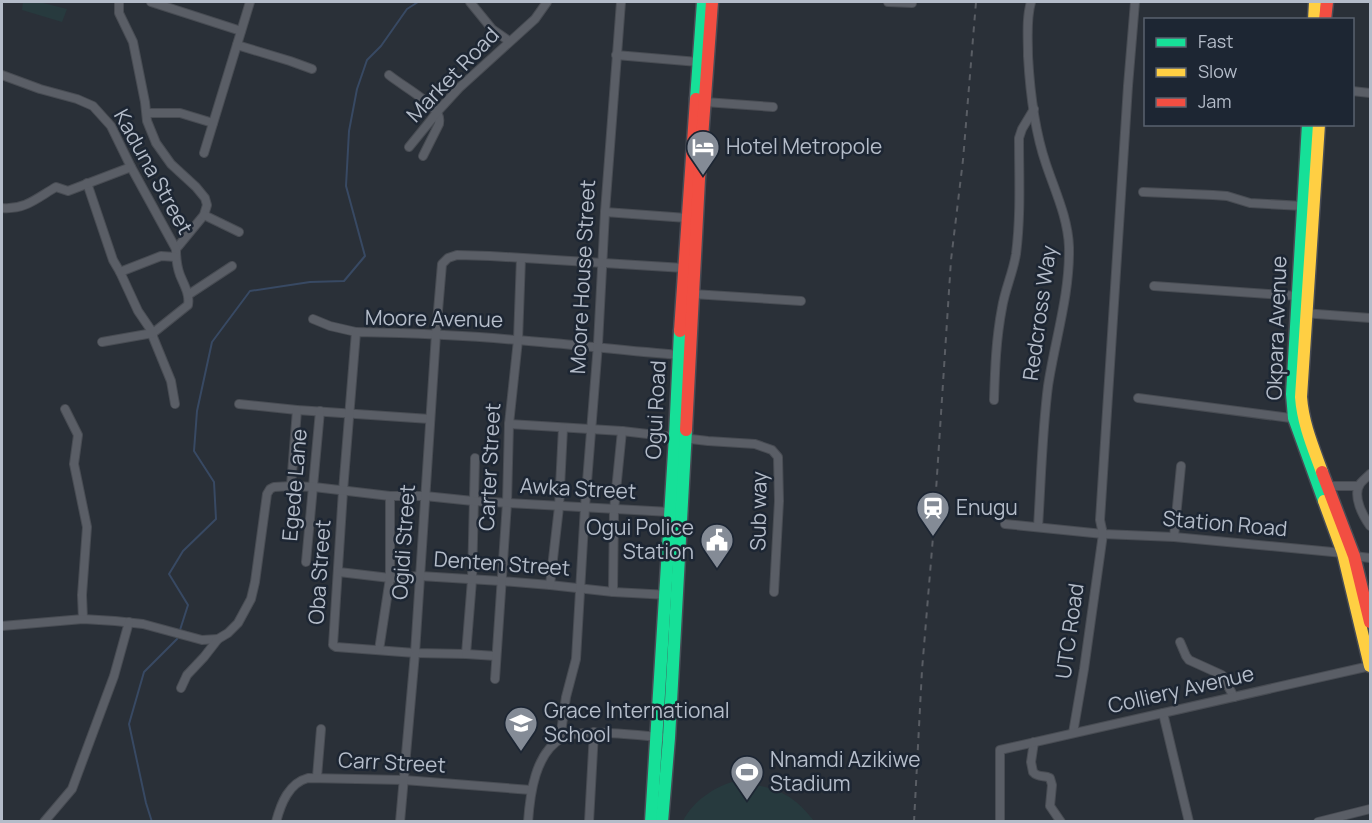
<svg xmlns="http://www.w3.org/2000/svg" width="1372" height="823" font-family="Manrope,sans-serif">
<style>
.green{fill:#273a3e}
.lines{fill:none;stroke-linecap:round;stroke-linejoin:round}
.stream{stroke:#384963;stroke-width:2}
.street-casing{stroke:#484c53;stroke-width:10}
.fast-casing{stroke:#484c55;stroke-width:15}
.slow-casing{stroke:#484c55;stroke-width:15}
.jam-casing{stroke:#484c55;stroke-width:15}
.street{stroke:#5a5e66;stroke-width:8}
.fast{stroke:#16e098;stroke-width:12}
.slow{stroke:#ffcf43;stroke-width:12}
.jam{stroke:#f24e42;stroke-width:12}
.rail{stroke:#595d64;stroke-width:2;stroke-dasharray:6 6;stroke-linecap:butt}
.labels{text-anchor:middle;stroke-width:5;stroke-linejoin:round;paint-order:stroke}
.street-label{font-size:21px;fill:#b4bcc9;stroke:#1d2633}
.poi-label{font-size:21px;fill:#b4bcc9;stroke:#1d2633;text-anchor:start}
</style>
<rect width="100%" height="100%" fill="#2a3038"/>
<g class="green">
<path d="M23 2H39L67 9 62 22 22 10Z"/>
<path d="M756 779V785C783 790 797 799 814 821H683C693 801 715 786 736 781 742 779 749 780 756 779Z"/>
</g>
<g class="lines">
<g class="stream">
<path d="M180 630 188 605 169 574 183 551 216 519 214 482 194 451 197 411 212 342 250 291 310 282 344 281 365 256 346 186 349 131 357 89 367 60 381 46 407 9 418 2"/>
<path d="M152 822 146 803 129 724 144 672 177 639 178 636"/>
</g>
<defs>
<g id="street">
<path d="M119 2V13L133 42 145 102 147 121 156 143 171 164 196 187 205 198 207 205 204 215 176 249"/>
<path d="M151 2 241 31"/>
<path d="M470 2 492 29 509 41"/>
<path d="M888 2 912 3"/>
<path d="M1031 2C1026 19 1028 38 1028 56 1030 92 1034 129 1046 164 1055 191 1068 218 1069 247 1070 294 1055 340 1048 386 1042 433 1041 481 1038 527"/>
<path d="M237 45 290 61 312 69"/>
<path d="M616 55 698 62"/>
<path d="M2 75 40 89 77 99 93 106 111 126 131 167 176 249C176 257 177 267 180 275 184 285 190 294 188 305L153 333V337L171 381 175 404"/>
<path d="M389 75C400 84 428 100 436 111 439 115 440 119 439 124L423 156"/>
<path d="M1352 91 1370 93"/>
<path d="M705 102 773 107"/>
<path d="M147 113H180L213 123"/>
<path d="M409 147 431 120 437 112 459 88 535 19 547 2"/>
<path d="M204 153 250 2"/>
<path d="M87 183 113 260 120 272 138 311 153 333 102 342"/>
<path d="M1143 192 1213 195 1227 196 1250 203 1303 206"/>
<path d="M2 208C25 210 37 198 56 187L68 191 131 167"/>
<path d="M605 212 687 218"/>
<path d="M204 215 239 232"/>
<path d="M120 272 161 256 176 257"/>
<path d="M1154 286 1297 296"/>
<path d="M693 294 801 301"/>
<path d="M188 295 232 266"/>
<path d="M1303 313 1370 318"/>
<path d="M313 319 330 326 356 332"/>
<path d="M1138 398 1298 419"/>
<path d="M994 400C995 369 996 339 1002 308 1005 289 1013 273 1016 254 1021 215 1019 177 1019 138L1022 129 1034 109"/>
<path d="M239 404 297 410 430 419"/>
<path d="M65 409 78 435 74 464 87 527 82 595 83 619"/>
<path d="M509 424 622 431 708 441 755 444 772 450 778 457 779 501 774 592"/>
<path d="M475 458 472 580 466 654 415 653 336 647 333 645 343 491 356 332C410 333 463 335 516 340 571 344 626 351 681 355"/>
<path d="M1370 474C1367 477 1362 481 1360 484 1352 496 1363 516 1370 526"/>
<path d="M291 486 297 410"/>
<path d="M1328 486H1358"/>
<path d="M1005 524 1103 534 1174 537 1343 553 1354 556 1370 558"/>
<path d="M1174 537 1181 466"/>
<path d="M306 562 320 411"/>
<path d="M339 572 390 578 420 576 501 581 550 585 613 592 669 595"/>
<path d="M550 585 559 507 563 428"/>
<path d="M613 592 614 510 622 431"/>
<path d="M2 626 83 619 115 621 143 624 202 640 218 639"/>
<path d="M1180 642 1186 656 1189 660 1222 675 1234 697"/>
<path d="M379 650 390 578V496"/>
<path d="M466 654 496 656"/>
<path d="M495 679 507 503 509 424 518 340 521 258"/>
<path d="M181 688 187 675 204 657 218 639 228 633 238 623 251 599 255 582 267 494 270 489 274 487 291 486 314 487 390 496H425L473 501 670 512"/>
<path d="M1163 713 1189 822"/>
<path d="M1073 733 1084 669 1103 534 1100 520 1128 86 1135 2"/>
<path d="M560 739 566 697 576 659 585 507 598 344 605 212 621 2"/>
<path d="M1034 742 1031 762 1033 772C1038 778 1044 775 1050 778L1052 785 1050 806 1061 822"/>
<path d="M317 777 321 729"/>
<path d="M44 822 72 789 114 676 129 622"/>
<path d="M276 822C281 803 289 783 308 778L404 780 531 790"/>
<path d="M400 822 415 653 436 334 442 264 448 258 457 255 490 256 684 268"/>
<path d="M528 822C530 794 535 753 562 738 582 727 644 736 669 738"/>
<path d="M589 822 594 732"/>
<path d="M1000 822V750L1370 666"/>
<path d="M1318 822 1370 809"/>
</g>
<g id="fast">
<path d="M696 99 703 2"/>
<path d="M1308 124 1292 394 1294 418 1324 501"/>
<path d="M651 822 675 436 680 331"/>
<path d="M662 822 669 738 686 430"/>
</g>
<g id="slow">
<path d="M1314 20 1315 2"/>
<path d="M1319 124 1301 397C1303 424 1313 447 1322 472"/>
<path d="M1324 501 1343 553 1370 666"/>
</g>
<g id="jam">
<path d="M1325 20 1327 2"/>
<path d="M680 331 696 99"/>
<path d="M686 430 699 179 712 2"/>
<path d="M1322 472 1354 556 1370 622"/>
</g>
</defs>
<use href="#street" class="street-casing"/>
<use href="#fast" class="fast-casing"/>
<use href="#slow" class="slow-casing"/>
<use href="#jam" class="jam-casing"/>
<use href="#street" class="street"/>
<use href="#fast" class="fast"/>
<use href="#slow" class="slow"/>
<use href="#jam" class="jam"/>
<path class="rail" d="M914 822 922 670 933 537 951 260 963 160 976 2"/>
</g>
<defs>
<symbol id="hotel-pin" viewBox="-11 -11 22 30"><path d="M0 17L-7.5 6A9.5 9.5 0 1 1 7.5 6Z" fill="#848b96" stroke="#1d2633"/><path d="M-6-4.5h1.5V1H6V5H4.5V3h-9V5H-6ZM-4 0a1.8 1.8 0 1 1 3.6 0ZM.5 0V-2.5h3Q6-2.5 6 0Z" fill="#fff"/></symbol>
<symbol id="station-pin" viewBox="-11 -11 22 30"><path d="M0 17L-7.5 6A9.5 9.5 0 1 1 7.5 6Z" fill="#848b96" stroke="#1d2633"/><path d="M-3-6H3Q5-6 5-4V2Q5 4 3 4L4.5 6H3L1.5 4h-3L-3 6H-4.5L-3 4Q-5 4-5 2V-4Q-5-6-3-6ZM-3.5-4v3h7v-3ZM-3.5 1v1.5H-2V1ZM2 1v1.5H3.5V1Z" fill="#fff"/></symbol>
<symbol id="civic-pin" viewBox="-11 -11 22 30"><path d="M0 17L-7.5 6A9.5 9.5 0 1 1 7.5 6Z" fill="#848b96" stroke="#1d2633"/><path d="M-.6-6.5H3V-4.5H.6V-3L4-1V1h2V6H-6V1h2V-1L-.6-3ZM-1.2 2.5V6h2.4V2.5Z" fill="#fff"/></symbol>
<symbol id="school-pin" viewBox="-11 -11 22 30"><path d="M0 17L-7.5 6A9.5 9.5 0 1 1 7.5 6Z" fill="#848b96" stroke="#1d2633"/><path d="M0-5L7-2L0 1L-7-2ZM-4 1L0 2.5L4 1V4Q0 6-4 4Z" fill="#fff"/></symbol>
<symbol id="stadium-pin" viewBox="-11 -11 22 30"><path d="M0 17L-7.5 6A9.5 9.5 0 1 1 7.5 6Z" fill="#848b96" stroke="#1d2633"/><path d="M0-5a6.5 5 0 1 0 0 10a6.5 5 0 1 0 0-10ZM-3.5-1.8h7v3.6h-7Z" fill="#fff"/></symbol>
</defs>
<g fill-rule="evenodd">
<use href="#hotel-pin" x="684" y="128" width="38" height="52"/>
<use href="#station-pin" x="914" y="489" width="38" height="52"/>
<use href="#civic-pin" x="698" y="521" width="38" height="52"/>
<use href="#school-pin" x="502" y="704" width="38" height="52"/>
<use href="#stadium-pin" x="728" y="753" width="38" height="52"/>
</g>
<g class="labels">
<g class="street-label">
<text transform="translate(453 75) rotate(-46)" y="7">Market Road</text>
<text transform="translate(153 172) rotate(61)" y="7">Kaduna Street</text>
<text transform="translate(583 277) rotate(-87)" y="7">Moore House Street</text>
<text transform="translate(1040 313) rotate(-82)" y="7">Redcross Way</text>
<text transform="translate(434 319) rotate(1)" y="7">Moore Avenue</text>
<text transform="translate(1277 328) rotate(-88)" y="7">Okpara Avenue</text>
<text transform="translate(656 410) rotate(-87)" y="7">Ogui Road</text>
<text transform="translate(490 467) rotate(-87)" y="7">Carter Street</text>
<text transform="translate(295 485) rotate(-85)" y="7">Egede Lane</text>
<text transform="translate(578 489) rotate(3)" y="7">Awka Street</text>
<text transform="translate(759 511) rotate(-89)" y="7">Sub way</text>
<text transform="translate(1225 524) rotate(5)" y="7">Station Road</text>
<text transform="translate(404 542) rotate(-86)" y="7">Ogidi Street</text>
<text transform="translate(502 564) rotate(4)" y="7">Denten Street</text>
<text transform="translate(320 572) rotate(-86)" y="7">Oba Street</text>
<text transform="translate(1070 631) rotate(-82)" y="7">UTC Road</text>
<text transform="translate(1181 690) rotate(-13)" y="7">Colliery Avenue</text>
<text transform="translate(392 763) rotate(3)" y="7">Carr Street</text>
</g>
<g class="poi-label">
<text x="726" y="154">Hotel Metropole</text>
<text x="956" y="515">Enugu</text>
<text x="694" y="535" text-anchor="end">Ogui Police<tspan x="694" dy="24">Station</tspan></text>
<text x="544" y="718">Grace International<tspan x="544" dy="24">School</tspan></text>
<text x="770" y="767">Nnamdi Azikiwe<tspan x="770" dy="24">Stadium</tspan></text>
</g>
</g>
<rect width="1372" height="823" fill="none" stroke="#b4bcc9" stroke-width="6"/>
<rect x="1144" y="18" width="210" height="108" fill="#1d2633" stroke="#59626f" stroke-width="1.5"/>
<rect x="1156" y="38" width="30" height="9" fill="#16e098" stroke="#59626f" stroke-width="1.5"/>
<text x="1198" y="48" font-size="18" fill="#b4bcc9">Fast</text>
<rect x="1156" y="68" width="30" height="9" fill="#ffcf43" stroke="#59626f" stroke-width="1.5"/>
<text x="1198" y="78" font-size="18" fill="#b4bcc9">Slow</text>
<rect x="1156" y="98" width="30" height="9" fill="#f24e42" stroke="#59626f" stroke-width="1.5"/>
<text x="1198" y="108" font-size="18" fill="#b4bcc9">Jam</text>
</svg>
